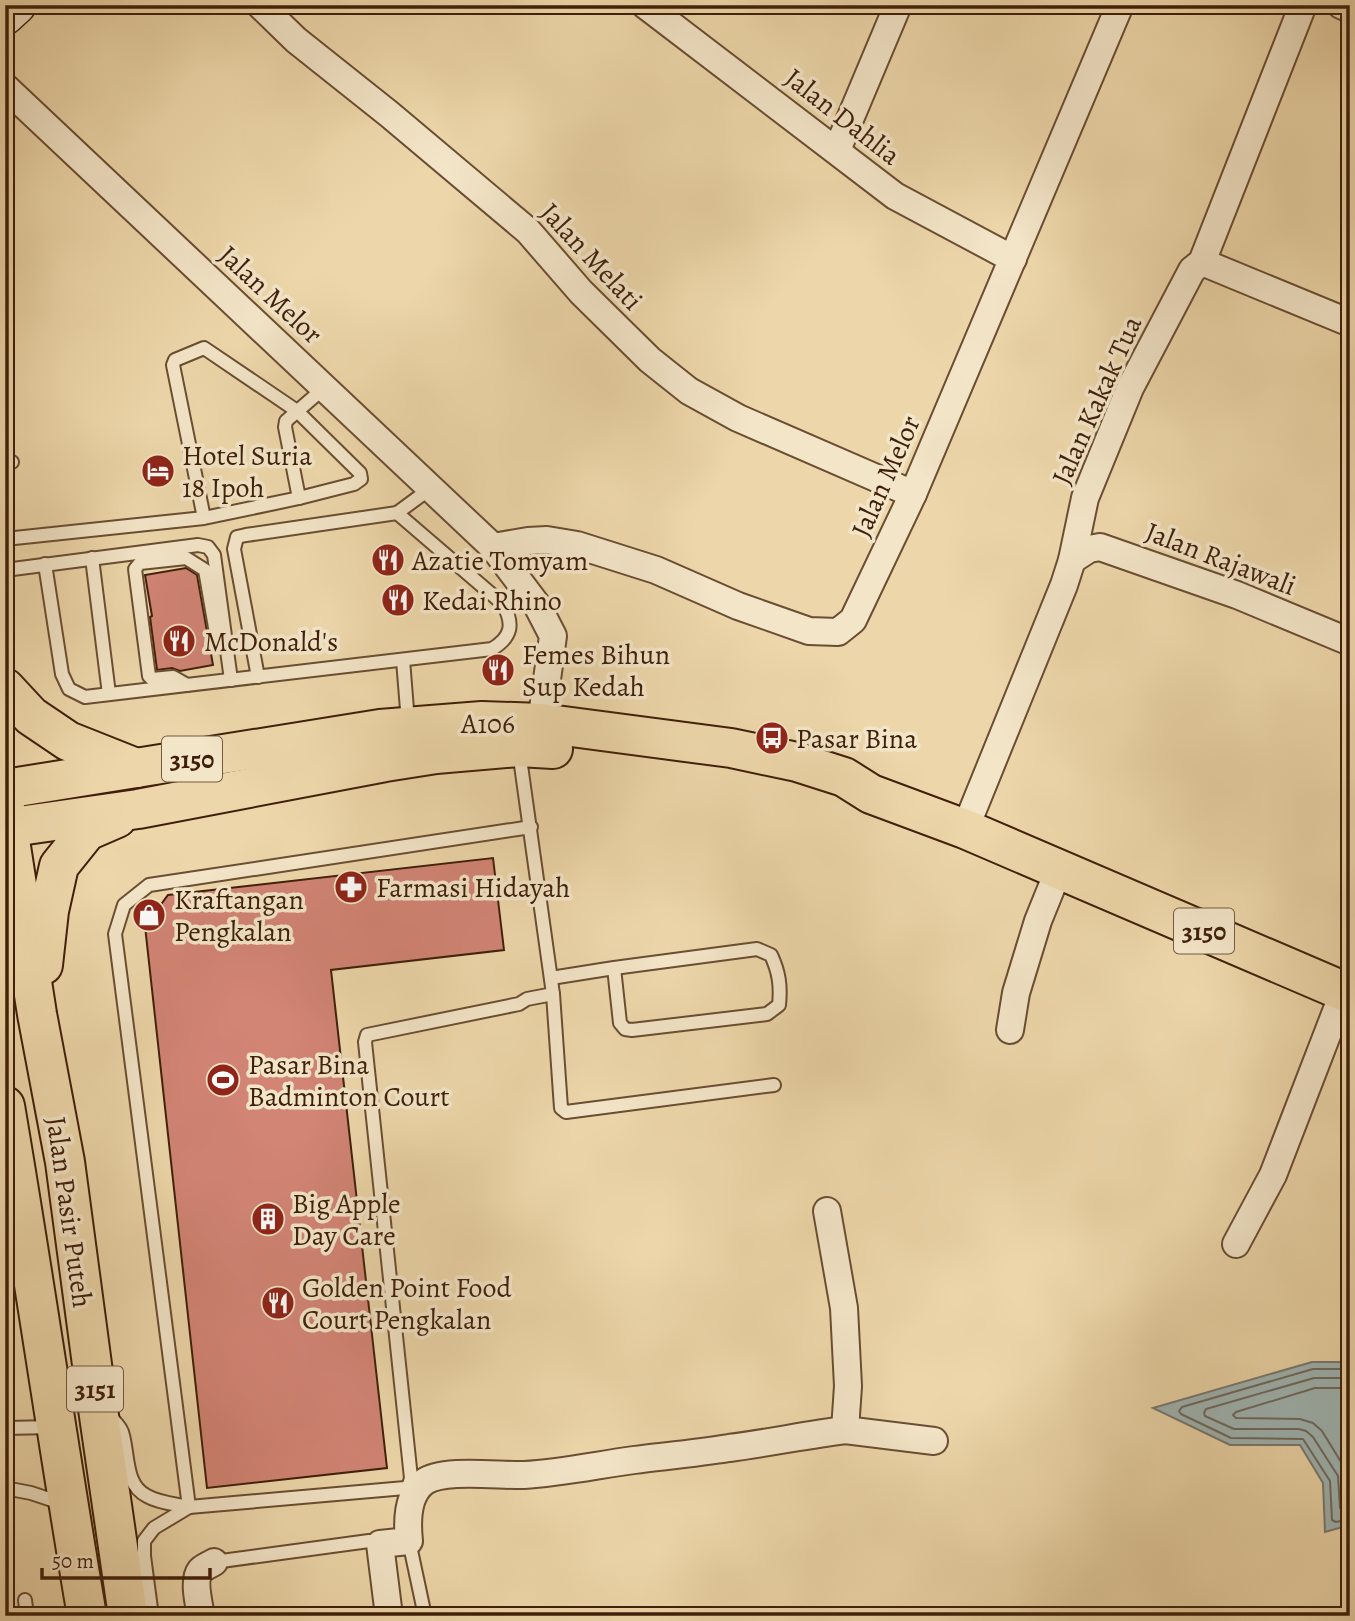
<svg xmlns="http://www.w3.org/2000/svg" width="1355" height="1621" font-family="Alegreya,serif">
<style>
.water{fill:#9fb6b5;stroke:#797a71;stroke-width:2}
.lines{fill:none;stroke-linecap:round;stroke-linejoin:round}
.shore{stroke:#6f6a60;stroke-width:2}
.building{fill:#d28475;stroke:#3f1f0a;stroke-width:2}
.lane-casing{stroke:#6a4d32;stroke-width:16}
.street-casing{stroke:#6a4d32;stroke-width:30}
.secondary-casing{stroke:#3f1f0a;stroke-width:40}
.primary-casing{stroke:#3f1f0a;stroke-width:42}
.lane{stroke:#f3e5c8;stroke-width:12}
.street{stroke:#f3e5c8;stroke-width:26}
.secondary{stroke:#f3e5c8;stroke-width:37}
.primary{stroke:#edd7aa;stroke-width:38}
.labels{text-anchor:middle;stroke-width:7;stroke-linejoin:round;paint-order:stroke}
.shield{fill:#f3e5c8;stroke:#755a43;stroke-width:2}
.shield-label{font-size:26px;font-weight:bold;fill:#3f1f0a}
.street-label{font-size:28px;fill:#3f1f0a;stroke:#f3e5c8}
.poi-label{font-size:28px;fill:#3f1f0a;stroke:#f3e5c8;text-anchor:start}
</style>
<rect width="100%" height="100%" fill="#edd7aa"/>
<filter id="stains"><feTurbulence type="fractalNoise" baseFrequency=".00286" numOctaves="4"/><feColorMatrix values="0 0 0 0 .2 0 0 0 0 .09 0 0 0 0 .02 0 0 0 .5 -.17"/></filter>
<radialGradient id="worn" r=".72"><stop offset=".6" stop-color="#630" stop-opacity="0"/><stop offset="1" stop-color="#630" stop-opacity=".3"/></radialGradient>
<path class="water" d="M1312 1362H1350V1525L1325 1532 1323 1483 1300 1445H1230L1153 1408Z"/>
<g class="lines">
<g class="shore">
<path d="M1350 1369H1313L1182 1407 1179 1411 1181 1414 1231 1438 1303 1439 1330 1481 1332 1520 1336 1522 1350 1519"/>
<path d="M1350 1378H1314L1206 1409 1204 1413 1205 1416 1234 1429H1299L1306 1431 1313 1437 1338 1476 1340 1508 1343 1510H1350"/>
<path d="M1350 1388H1315L1236 1412 1233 1415 1236 1418 1300 1419 1313 1423 1322 1431 1346 1470 1350 1486"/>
</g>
</g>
<g class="building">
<path d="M186 568 197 575 213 665 180 671 172 668 157 670 150 617 152 616 145 575Z"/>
<path d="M493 858 504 950 331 970 387 1468 207 1488 145 926 168 895Z"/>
</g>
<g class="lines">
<defs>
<g id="lane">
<path d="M5 464 12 462"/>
<path d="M299 498 285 427 286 421 324 388"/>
<path d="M5 539 204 518 299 498 354 484 361 479 360 473 297 411 204 348 175 360 173 365 204 518"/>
<path d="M92 558 109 694"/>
<path d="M45 564 62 674 69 689 85 697 492 649C512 637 514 624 503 604L397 513"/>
<path d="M5 570 198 545 208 547 214 555 231 680"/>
<path d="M403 660 408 722"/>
<path d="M258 677 234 549 237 537 246 535 397 513 431 488"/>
<path d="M187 685 173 677 152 679 149 676 135 569 140 563 186 558 205 570 217 639"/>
<path d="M551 978 614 968 620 1023 625 1029 632 1030 767 1014 779 1005C781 986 779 972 771 955L757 949 614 968"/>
<path d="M553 994 561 1108 566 1112 774 1085"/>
<path d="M109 1415C114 1421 120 1426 122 1432 129 1453 124 1485 147 1496 159 1503 175 1504 189 1507L405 1488 409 1485 411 1478 365 1042 367 1035 519 1004 527 999 553 994 519 751"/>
<path d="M5 1428 54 1427"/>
<path d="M5 1488 31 1493 64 1504"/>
<path d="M189 1507 115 934 124 905 149 885 531 827"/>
<path d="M409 1541 425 1616"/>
<path d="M214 1562 369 1541 380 1544"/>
<path d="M25 1600 27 1616"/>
<path d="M152 1616 144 1556V1541L154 1528 189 1507"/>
</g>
<g id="street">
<path d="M260 5 296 40 389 114 528 231 581 292 650 360 689 391 738 418 913 494"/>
<path d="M645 5 895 196 1013 259"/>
<path d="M1341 5 1350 9"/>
<path d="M5 87 493 547 537 605 553 636 541 723"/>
<path d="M837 150 898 5"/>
<path d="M1202 262 1350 323"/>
<path d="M493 547 528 541 547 540 577 545 656 570 738 606 809 631 838 632 853 620 913 494 1120 5"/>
<path d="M1072 560 1089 549 1100 547 1237 595 1350 642"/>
<path d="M965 829 1064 585 1072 560 1085 498 1130 388 1192 270 1202 262 1303 5"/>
<path d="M1010 1030 1016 993 1038 921 1059 869"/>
<path d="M1236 1244 1273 1175 1344 991"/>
<path d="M845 1430 934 1441"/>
<path d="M201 1616C199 1605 193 1580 200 1571 203 1567 210 1565 214 1562"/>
<path d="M389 1616 380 1544 409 1541C407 1522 407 1495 424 1482 443 1468 500 1476 524 1475 561 1473 597 1465 634 1460 666 1456 698 1453 729 1448 768 1443 806 1435 845 1430L848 1386 844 1308 827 1211"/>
</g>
<path id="secondary" d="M5 16 17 5"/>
<g id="primary">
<path d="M5 688 31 716 68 741 136 768"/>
<path d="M5 789 380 729 482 721 541 723 731 748 797 762 844 777 871 794 965 829 1350 994"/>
<path d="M5 808 37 1014 65 1162 97 1402 128 1616"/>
<path d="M5 828 138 809 385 762 436 754 519 747 553 749"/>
<path d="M43 965 49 911 59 866 87 831 117 818"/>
<path d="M5 1106C34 1276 58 1446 87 1616"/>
</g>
</defs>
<use href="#lane" class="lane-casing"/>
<use href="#street" class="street-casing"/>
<use href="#secondary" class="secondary-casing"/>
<use href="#primary" class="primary-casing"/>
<use href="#lane" class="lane"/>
<use href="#street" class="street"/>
<use href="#secondary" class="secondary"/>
<use href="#primary" class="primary"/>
</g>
<defs>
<symbol id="hotel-disc" viewBox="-11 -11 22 22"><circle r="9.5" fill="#8f2418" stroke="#f3e5c8"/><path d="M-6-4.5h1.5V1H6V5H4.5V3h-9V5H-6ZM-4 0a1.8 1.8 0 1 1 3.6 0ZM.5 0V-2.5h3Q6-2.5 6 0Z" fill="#fff"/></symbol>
<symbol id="restaurant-disc" viewBox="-11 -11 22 22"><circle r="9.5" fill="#8f2418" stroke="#f3e5c8"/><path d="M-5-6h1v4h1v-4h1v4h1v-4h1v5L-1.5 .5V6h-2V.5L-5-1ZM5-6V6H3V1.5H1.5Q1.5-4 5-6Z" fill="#fff"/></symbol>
<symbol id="bus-disc" viewBox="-11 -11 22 22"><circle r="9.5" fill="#8f2418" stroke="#f3e5c8"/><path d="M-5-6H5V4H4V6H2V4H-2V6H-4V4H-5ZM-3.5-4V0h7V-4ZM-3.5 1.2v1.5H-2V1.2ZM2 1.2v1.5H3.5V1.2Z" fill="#fff"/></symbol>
<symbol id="pharmacy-disc" viewBox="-11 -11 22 22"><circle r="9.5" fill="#8f2418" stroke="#f3e5c8"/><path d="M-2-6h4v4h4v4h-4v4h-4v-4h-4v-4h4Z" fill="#fff"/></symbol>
<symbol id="shop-disc" viewBox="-11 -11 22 22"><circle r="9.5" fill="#8f2418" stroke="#f3e5c8"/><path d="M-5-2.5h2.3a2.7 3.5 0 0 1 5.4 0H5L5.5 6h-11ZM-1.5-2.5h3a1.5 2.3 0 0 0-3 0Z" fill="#fff"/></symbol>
<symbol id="stadium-disc" viewBox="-11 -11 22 22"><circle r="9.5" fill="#8f2418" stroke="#f3e5c8"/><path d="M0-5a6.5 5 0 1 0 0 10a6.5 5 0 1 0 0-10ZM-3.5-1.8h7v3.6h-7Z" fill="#fff"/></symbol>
<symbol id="building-disc" viewBox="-11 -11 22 22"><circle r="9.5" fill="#8f2418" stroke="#f3e5c8"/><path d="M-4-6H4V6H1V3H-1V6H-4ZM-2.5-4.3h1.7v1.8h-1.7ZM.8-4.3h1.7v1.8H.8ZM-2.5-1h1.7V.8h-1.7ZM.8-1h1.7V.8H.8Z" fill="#fff"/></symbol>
</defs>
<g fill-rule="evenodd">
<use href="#hotel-disc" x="139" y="452" width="38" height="38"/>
<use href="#restaurant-disc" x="369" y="541" width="38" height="38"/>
<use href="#restaurant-disc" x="379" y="581" width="38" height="38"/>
<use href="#restaurant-disc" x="160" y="622" width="38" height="38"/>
<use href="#restaurant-disc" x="479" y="651" width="38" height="38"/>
<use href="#bus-disc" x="753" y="719" width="38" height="38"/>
<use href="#pharmacy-disc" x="332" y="868" width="38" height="38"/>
<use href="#shop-disc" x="130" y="896" width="38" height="38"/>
<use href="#stadium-disc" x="204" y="1061" width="38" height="38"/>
<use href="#building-disc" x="249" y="1200" width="38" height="38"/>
<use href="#restaurant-disc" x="259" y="1284" width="38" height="38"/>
</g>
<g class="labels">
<g class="shield">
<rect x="162" y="736.5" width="60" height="45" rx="5"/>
<rect x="1174" y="908.5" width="60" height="45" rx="5"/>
<rect x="67" y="1366.5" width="56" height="45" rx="5"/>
</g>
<g class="shield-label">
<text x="192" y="768">3150</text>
<text x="1204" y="940">3150</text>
<text x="95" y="1398">3151</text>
</g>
<g class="street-label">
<text transform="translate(843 116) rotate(38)" y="10">Jalan Dahlia</text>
<text transform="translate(592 256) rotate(47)" y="10">Jalan Melati</text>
<text transform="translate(271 294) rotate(43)" y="10">Jalan Melor</text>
<text transform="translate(1096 400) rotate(-66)" y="10">Jalan Kakak Tua</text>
<text transform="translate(885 476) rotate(-66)" y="10">Jalan Melor</text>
<text transform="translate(1221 558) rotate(21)" y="10">Jalan Rajawali</text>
<text x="488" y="733">A106</text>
<text transform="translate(70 1212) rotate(82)" y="10">Jalan Pasir Puteh</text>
</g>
<g class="poi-label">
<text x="182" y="465">Hotel Suria<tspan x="182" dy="32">18 Ipoh</tspan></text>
<text x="412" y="570">Azatie Tomyam</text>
<text x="422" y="610">Kedai Rhino</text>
<text x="204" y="651">McDonald's</text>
<text x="522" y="664">Femes Bihun<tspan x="522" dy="32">Sup Kedah</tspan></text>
<text x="796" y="748">Pasar Bina</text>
<text x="376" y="897">Farmasi Hidayah</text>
<text x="174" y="909">Kraftangan<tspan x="174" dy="32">Pengkalan</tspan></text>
<text x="248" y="1074">Pasar Bina<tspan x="248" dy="32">Badminton Court</tspan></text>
<text x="292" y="1213">Big Apple<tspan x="292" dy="32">Day Care</tspan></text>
<text x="302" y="1297">Golden Point Food<tspan x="302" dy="32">Court Pengkalan</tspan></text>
</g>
</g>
<rect width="1355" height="1621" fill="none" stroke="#edd7aa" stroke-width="28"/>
<rect x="7" y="7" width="1341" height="1607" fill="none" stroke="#3f1f0a" stroke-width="3.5"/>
<rect x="14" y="14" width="1327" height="1593" fill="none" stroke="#3f1f0a" stroke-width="2"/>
<path d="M42 1568v10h168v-10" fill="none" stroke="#3f1f0a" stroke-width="3.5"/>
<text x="52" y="1568" font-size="21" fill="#3f1f0a" stroke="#f3e5c8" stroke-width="5" paint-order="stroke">50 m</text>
<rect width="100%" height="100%" filter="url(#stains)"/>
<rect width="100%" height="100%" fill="url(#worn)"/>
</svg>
